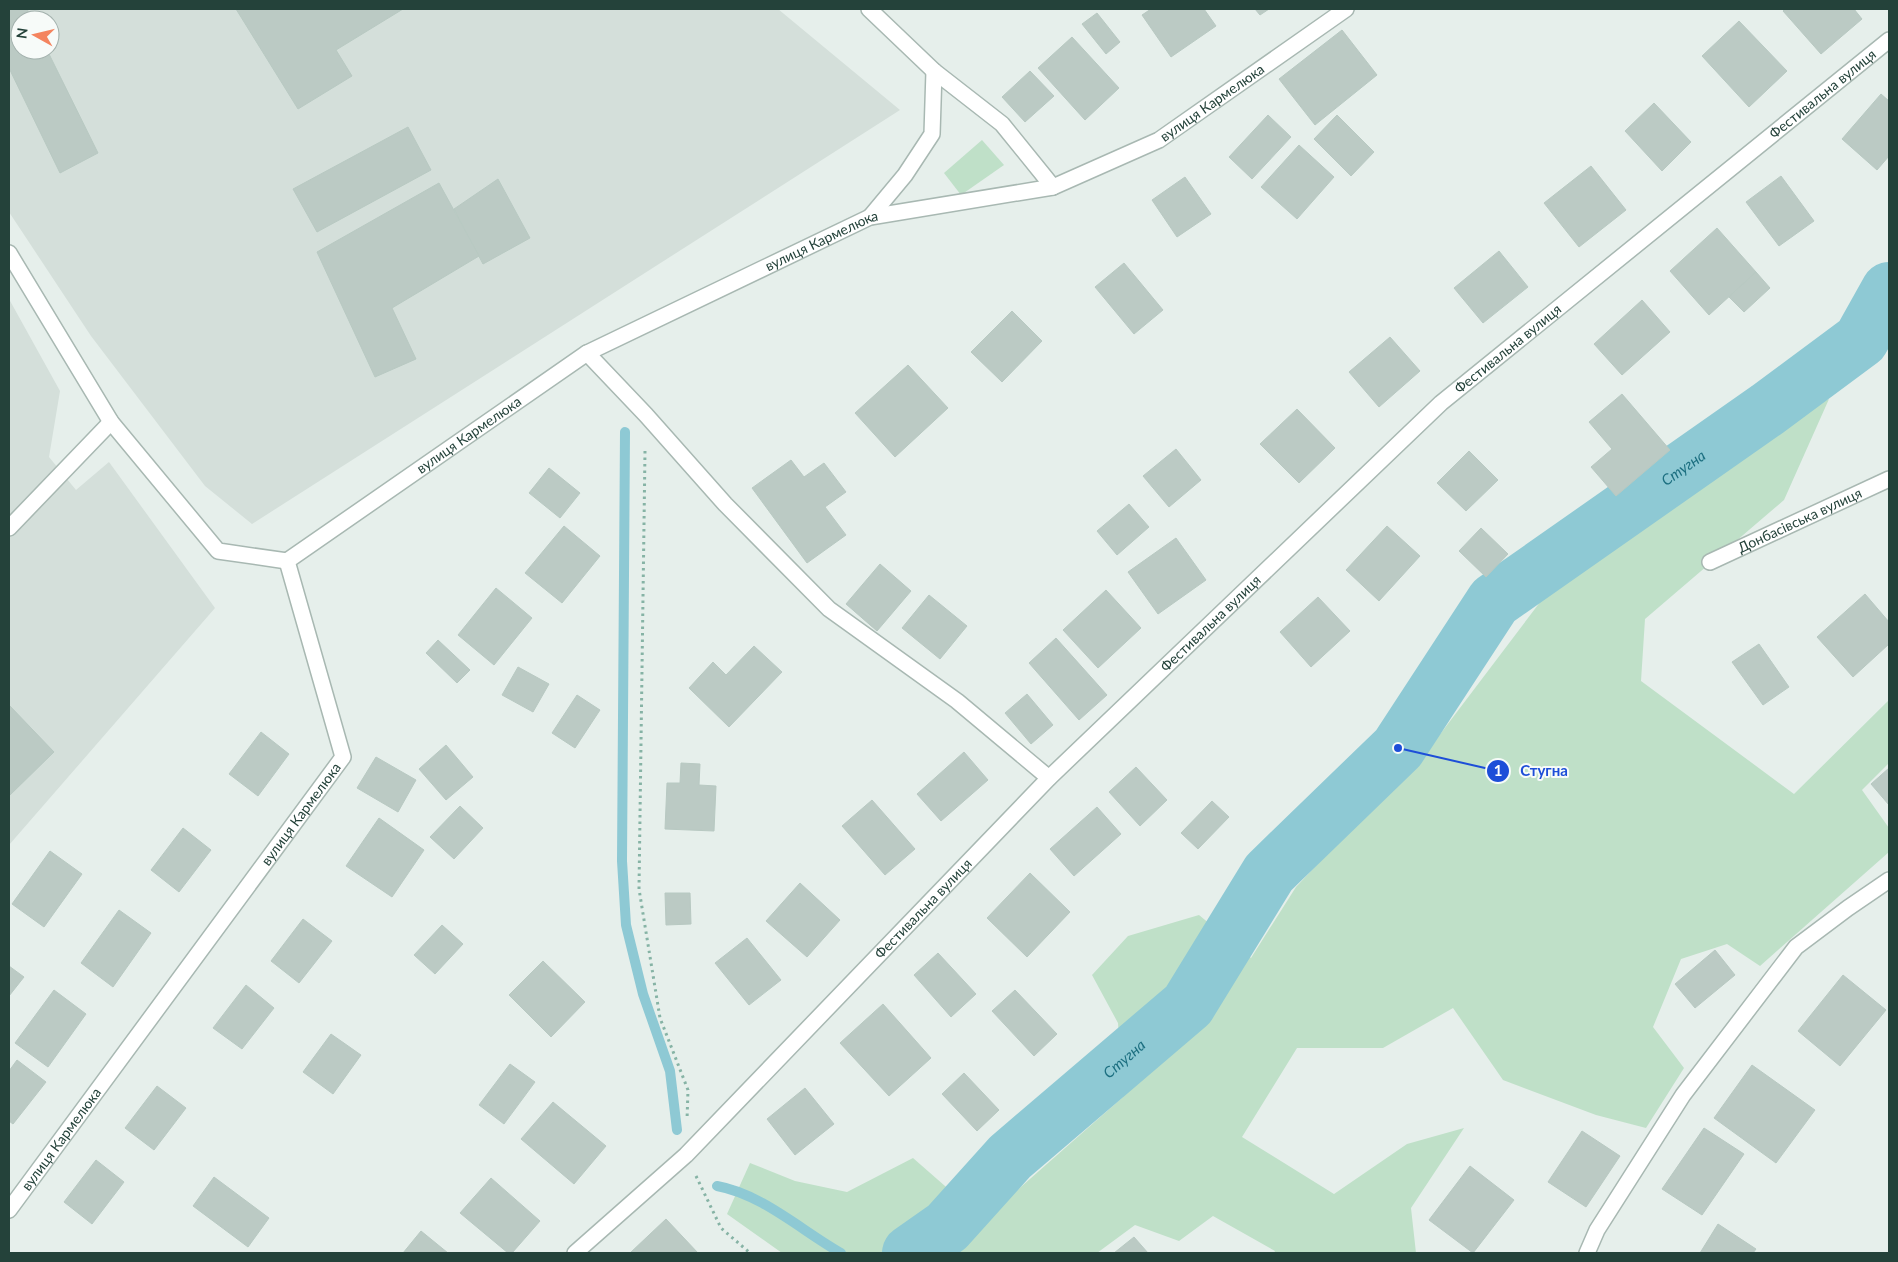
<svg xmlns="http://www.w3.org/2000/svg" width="1898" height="1262" font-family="Lato,sans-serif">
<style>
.built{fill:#d4dfda;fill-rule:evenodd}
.green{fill:#bfe0c8}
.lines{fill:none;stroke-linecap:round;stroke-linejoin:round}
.stream{stroke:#8ec9d4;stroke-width:10}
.river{stroke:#8ec9d4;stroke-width:56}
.building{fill:#bbcac4;stroke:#b8c9c2}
.service-casing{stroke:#a8b8b2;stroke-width:18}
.minor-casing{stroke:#a8b8b2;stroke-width:18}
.path{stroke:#86b3a5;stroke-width:3;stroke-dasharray:2.5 4;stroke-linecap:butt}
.service{stroke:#fff;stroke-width:15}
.minor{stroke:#fff;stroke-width:15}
.labels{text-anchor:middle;stroke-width:4;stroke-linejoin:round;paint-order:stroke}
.street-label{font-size:14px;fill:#24423a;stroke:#f7fbf9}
.water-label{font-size:15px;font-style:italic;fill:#1c6f80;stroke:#f7fbf9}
.leader{fill:none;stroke:#1d4ed8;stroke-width:2}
.callout-dot{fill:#1d4ed8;stroke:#f7fbf9;stroke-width:2}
.mark-label{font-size:15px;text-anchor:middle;font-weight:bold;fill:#fff}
.callout-label{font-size:15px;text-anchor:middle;font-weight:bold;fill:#1d4ed8;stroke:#f7fbf9;stroke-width:4;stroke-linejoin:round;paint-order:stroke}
</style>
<rect width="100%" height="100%" fill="#e6efeb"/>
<g class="built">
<path d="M9 9H778L900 110 252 524 205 486 91 336 9 212ZM20 20H50V50H20Z"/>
<path d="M9 299 60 391 49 457 76 490 109 462 215 608 9 845Z"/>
</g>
<g class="green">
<path d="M982 140 1004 165 961 195 944 173Z"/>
<path d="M1829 399 1784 500 1645 619 1641 681 1794 794 1889 700V763L1862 790 1889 828V852L1760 966 1727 944 1681 959 1653 1027 1684 1068 1646 1128 1596 1115 1503 1080 1453 1008 1383 1048H1297L1242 1137 1334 1194 1407 1144 1464 1128 1411 1208 1416 1253H1274L1275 1251 1213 1216 1179 1241 1135 1225 1097 1253H782L727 1214 750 1163 795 1181 847 1192 913 1158 953 1193 1005 1201 1123 1097 1118 1023 1092 975 1128 936 1199 915 1251 958 1296 887 1441 733 1550 589 1674 497 1754 432Z"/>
</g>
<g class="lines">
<g class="stream">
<path d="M625 432 622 861 626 925 643 994 670 1071 677 1130"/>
<path d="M717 1186C762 1194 802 1231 841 1253"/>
</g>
<path class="river" id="s1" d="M910 1253 947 1227 1010 1157 1188 1005 1269 873 1398 748 1494 601 1768 409 1861 340 1889 290"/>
</g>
<g class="building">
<path d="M9 9H27L33 20H20V50H47L98 153 60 173 9 68Z"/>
<path d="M236 9H403L336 50 352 76 298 109Z"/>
<path d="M1151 9H1204L1216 26 1171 57 1142 15Z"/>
<path d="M1255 9H1269L1260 15Z"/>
<path d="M1785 9H1854L1862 19 1821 54 1783 11Z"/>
<path d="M1097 13 1120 42 1106 54 1082 24Z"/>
<path d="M1739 21 1787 71 1749 107 1702 56Z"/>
<path d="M1342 30 1377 75 1315 125 1279 79Z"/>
<path d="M1072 37 1119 88 1085 120 1038 68Z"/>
<path d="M1030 71 1054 96 1025 122 1002 97Z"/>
<path d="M1881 94 1889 101V156L1877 170 1842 139Z"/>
<path d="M1654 103 1691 142 1662 171 1625 131Z"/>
<path d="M1268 115 1291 137 1252 179 1229 157Z"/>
<path d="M1337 115 1374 152 1351 176 1314 139Z"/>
<path d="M408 127 431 170 317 232 293 189Z"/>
<path d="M1299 145 1334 177 1297 219 1261 187Z"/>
<path d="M1591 166 1626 210 1579 247 1544 203Z"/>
<path d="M1781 176 1814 221 1779 246 1746 202Z"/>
<path d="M1185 177 1211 214 1177 237 1152 200Z"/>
<path d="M498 179 530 238 483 264 454 209Z"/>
<path d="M439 183 479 256 392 308 416 359 375 377 317 252Z"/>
<path d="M1717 228 1756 272 1709 315 1670 271Z"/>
<path d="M1499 251 1528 287 1483 323 1454 288Z"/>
<path d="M1124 263 1163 310 1134 334 1095 287Z"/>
<path d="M1756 272 1770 288 1744 312 1729 297Z"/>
<path d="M1642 300 1670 332 1622 375 1594 344Z"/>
<path d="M1012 311 1042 341 1002 382 971 352Z"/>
<path d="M1390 337 1420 371 1379 407 1349 372Z"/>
<path d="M908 365 948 408 895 457 855 413Z"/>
<path d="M1622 394 1670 450 1616 496 1591 467 1612 449 1589 422Z"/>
<path d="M1297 409 1335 448 1299 483 1260 444Z"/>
<path d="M1176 449 1201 480 1169 507 1143 476Z"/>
<path d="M1469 451 1498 480 1466 511 1437 483Z"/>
<path d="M791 460 804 477 824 463 846 492 825 507 846 535 807 563 752 488Z"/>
<path d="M549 468 580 493 560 518 529 493Z"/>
<path d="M1129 504 1149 527 1117 555 1097 531Z"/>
<path d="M564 526 600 556 562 603 525 573Z"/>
<path d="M1387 526 1420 556 1379 601 1346 570Z"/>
<path d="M1481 528 1508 554 1486 577 1459 551Z"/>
<path d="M1176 538 1206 580 1158 614 1128 572Z"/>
<path d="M880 564 911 591 877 631 846 604Z"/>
<path d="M496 588 532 618 494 665 458 635Z"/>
<path d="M1106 590 1141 628 1098 668 1063 630Z"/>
<path d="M1865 594 1889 622V644L1853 677 1817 637Z"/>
<path d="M929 595 967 626 940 659 902 628Z"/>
<path d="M1318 597 1350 631 1311 667 1280 632Z"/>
<path d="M1056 638 1107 695 1079 720 1029 663Z"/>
<path d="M438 640 470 670 457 683 426 653Z"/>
<path d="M1759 644 1789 687 1763 705 1732 662Z"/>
<path d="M754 646 782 672 729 727 689 688 713 662 726 675Z"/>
<path d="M518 667 549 684 533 712 502 695Z"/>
<path d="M1027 694 1053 725 1031 744 1005 713Z"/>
<path d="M577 695 600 710 575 748 552 733Z"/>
<path d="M9 705 54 752 9 796Z"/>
<path d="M261 732 289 754 258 796 229 774Z"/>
<path d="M446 745 473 777 446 800 419 769Z"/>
<path d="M964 752 988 780 941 821 917 794Z"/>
<path d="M376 757 416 780 398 812 357 788Z"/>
<path d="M681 763 700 764 699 785 716 786 714 831 665 829 667 783H680Z"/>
<path d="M1136 767 1167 800 1140 826 1109 792Z"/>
<path d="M1889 768V805L1871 784Z"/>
<path d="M872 800 915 849 885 875 842 826Z"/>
<path d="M1212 801 1229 817 1198 849 1181 833Z"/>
<path d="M460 806 483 828 454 859 430 837Z"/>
<path d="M1097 807 1121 834 1074 876 1050 849Z"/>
<path d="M379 818 424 850 392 897 346 866Z"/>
<path d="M183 828 211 850 179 892 151 870Z"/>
<path d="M50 851 82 874 44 927 12 904Z"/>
<path d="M1030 873 1070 912 1027 957 987 918Z"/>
<path d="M800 883 840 920 807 957 766 921Z"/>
<path d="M665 893H690L691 924 666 925Z"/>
<path d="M119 910 151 933 113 987 81 963Z"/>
<path d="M303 919 332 941 299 983 271 961Z"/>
<path d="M442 925 463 944 435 974 414 955Z"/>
<path d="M747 938 781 980 749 1005 715 963Z"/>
<path d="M1715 950 1735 975 1695 1008 1675 984Z"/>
<path d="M938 953 976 994 951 1017 914 975Z"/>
<path d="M543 961 585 1002 551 1037 509 995Z"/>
<path d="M9 966 24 977 9 996Z"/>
<path d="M1843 975 1886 1010 1840 1066 1798 1031Z"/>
<path d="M246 985 274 1008 242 1049 213 1028Z"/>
<path d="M54 990 86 1014 48 1067 15 1043Z"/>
<path d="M1015 990 1057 1034 1034 1056 992 1011Z"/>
<path d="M883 1004 931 1058 889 1096 840 1043Z"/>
<path d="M331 1034 361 1055 333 1094 303 1072Z"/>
<path d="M17 1060 46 1082 13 1124 9 1121V1071Z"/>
<path d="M510 1064 535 1082 504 1124 479 1105Z"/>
<path d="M1752 1065 1815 1110 1776 1163 1714 1118Z"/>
<path d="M964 1073 999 1110 977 1131 942 1094Z"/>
<path d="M157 1086 186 1108 154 1150 125 1128Z"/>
<path d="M805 1088 834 1124 795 1155 767 1119Z"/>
<path d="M553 1102 606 1146 574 1184 521 1139Z"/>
<path d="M1704 1128 1744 1154 1702 1215 1662 1189Z"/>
<path d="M1582 1131 1620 1156 1586 1207 1548 1182Z"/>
<path d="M96 1160 124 1182 92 1224 64 1202Z"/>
<path d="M1470 1166 1514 1200 1473 1253 1429 1220Z"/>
<path d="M214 1177 269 1218 248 1247 193 1206Z"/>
<path d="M491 1178 540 1221 512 1253H508L460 1213Z"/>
<path d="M666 1219 698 1253H630Z"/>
<path d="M1718 1224 1756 1249 1753 1253H1700Z"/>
<path d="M421 1231 448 1253H403Z"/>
<path d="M1134 1237 1148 1253H1114Z"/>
</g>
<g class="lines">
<defs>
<g id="service">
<path d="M9 253 111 422 218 551 287 561"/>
<path d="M587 353 646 415 725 504 829 609 957 701 1049 778"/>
<path d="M9 528 111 422"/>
</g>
<g id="minor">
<path d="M869 9 934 71 1002 124 1053 187"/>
<path d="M870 217 905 175 932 134 934 71"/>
<path id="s2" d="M1710 562 1889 479"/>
<path id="s3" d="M9 1210 343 757 287 561 587 353 870 217 1053 187 1159 140 1346 9"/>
<path id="s4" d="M575 1253 686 1155 1049 778 1441 403 1889 40"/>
<path d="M1587 1253 1597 1230 1683 1095 1796 947 1848 908 1889 880"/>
</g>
</defs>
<use href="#service" class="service-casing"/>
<use href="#minor" class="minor-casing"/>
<g class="path">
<path d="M645 451 639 889 660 1018 688 1090 687 1120"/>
<path d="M696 1176 721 1228 750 1253"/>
</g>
<use href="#service" class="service"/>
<use href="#minor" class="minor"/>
</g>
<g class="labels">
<g class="street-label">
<text dy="5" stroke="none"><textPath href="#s4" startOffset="1705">Фестивальна вулиця</textPath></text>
<text dy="5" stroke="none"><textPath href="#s3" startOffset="1812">вулиця Кармелюка</textPath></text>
<text dy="5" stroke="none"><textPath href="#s3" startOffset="1392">вулиця Кармелюка</textPath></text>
<text dy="5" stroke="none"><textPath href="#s4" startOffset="1300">Фестивальна вулиця</textPath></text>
<text dy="5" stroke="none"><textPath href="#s3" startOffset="988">вулиця Кармелюка</textPath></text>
<text dy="5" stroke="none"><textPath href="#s2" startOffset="99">Донбасівська вулиця</textPath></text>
<text dy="5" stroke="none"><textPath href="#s4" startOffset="895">Фестивальна вулиця</textPath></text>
<text dy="5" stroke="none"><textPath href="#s3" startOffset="492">вулиця Кармелюка</textPath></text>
<text dy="5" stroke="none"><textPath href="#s4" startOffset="490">Фестивальна вулиця</textPath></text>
<text dy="5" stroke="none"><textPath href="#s3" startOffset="88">вулиця Кармелюка</textPath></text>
</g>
<g class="water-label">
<text dy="5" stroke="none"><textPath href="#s1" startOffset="1115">Стугна</textPath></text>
<text dy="5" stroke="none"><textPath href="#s1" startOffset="290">Стугна</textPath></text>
</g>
</g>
<path class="leader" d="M1398 748L1498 771"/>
<g class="callout-dot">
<circle cx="1398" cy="748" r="5"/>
<circle cx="1498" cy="771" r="12"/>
</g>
<g class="mark-label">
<text x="1498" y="776">1</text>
</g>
<g class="callout-label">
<text x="1544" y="776">Стугна</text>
</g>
<rect width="1898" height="1262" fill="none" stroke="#24423a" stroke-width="20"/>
<g transform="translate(35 35) rotate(278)"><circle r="24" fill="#f7fbf9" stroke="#a3b1ad"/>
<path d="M0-4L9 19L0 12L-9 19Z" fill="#f4845f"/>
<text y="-8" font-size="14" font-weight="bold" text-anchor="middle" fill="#24423a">N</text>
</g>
</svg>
